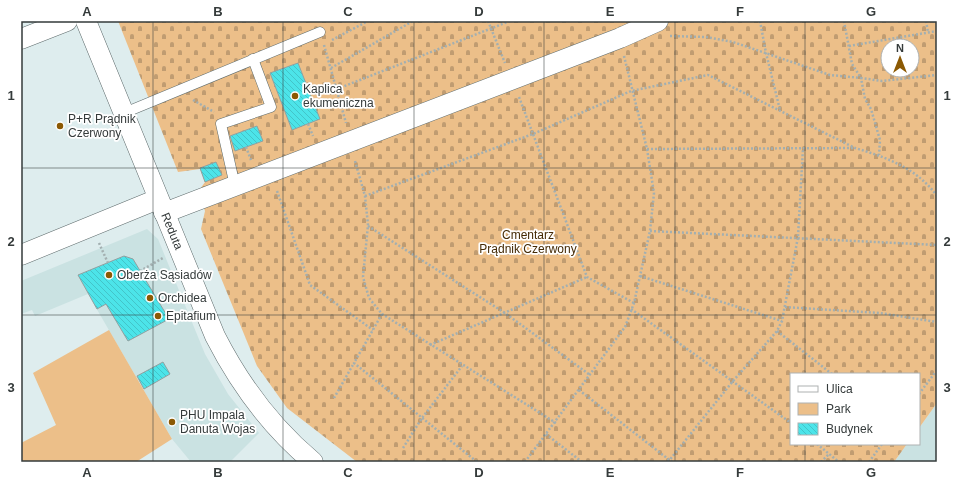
<svg xmlns="http://www.w3.org/2000/svg" width="958" height="483" font-family="Arial,sans-serif">
<style>
.built{fill:#cae2e2}
.green{fill:#ecbf89}
.cemetery{fill:url(#cemetery-stones);fill-rule:evenodd}
.building{fill:url(#building-back-hatch);stroke:#92a0a0}
.lines{fill:none;stroke-linecap:round;stroke-linejoin:round}
.lane-casing{stroke:#5e6b6c;stroke-width:11}
.street-casing{stroke:#5e6b6c;stroke-width:21}
.path{stroke:#a3afb0;stroke-width:2.5;stroke-dasharray:2 2;stroke-linecap:butt}
.lane{stroke:#fff;stroke-width:10}
.street{stroke:#fff;stroke-width:20}
.grid{fill:none;stroke:#353b3b;stroke-width:1;stroke-opacity:0.55}
.poi-dot{fill:#8b5903;stroke:#fff;stroke-width:1.5}
.labels{text-anchor:middle;stroke-width:3.5;stroke-linejoin:round;paint-order:stroke}
.poi-label{font-size:12px;fill:#353b3b;stroke:#fff;text-anchor:start}
.street-label{font-size:12px;fill:#353b3b;stroke:#fff}
.park-label{font-size:12px;fill:#452b06;stroke:#fff}
.neatline{fill:none;stroke:#353b3b;stroke-width:1.5}
.grid-label{font-size:13px;text-anchor:middle;font-weight:bold;fill:#353b3b}
</style>
<defs>
<pattern id="cemetery-stones" width="16" height="16" patternUnits="userSpaceOnUse"><rect width="16" height="16" fill="#ecbf89"/><path d="M2 7V4a2 2 0 0 1 4 0v3zM10 15v-3a2 2 0 0 1 4 0v3z" fill="#c09c71"/></pattern>
<pattern id="building-back-hatch" width="6" height="6" patternUnits="userSpaceOnUse"><rect width="6" height="6" fill="#4ce4e9"/><path d="M-1 5l2 2M0 0l6 6M5-1l2 2" fill="none" stroke="#43c4c9"/></pattern>
</defs>
<rect width="100%" height="100%" fill="#deedee"/>
<g class="built">
<path d="M147 229 158 239 205 354 228 394 259 433 230 462H191L172 439 88 294 35 316 32 310 21 314V281Z"/>
<path d="M937 403V462H894L907 444H919V428Z"/>
</g>
<path class="green" d="M109 330 172 439 136 462H21V443L56 425 33 373Z"/>
<path class="cemetery" d="M118 21H937V403L919 428V374H791V444H907L894 462H357L287 408 257 366 201 229 205 211 198 192 205 182 200 169 178 172ZM888 46H912V70H888Z"/>
<g class="building">
<path d="M298 63 320 119 292 130 270 73Z"/>
<path d="M257 126 263 141 235 151 230 136Z"/>
<path d="M216 162 222 175 205 182 200 168Z"/>
<path d="M124 256 133 259 169 319 128 341 106 304 97 309 78 275Z"/>
<path d="M163 362 170 374 144 389 137 376Z"/>
</g>
<g class="lines">
<defs>
<g id="lane">
<path d="M124 113 320 32"/>
<path d="M235 186 221 124 271 107 253 59"/>
</g>
<g id="street">
<path id="s1" d="M86 21 215 336C240 385 271 427 313 462"/>
<path d="M21 39 67 21"/>
<path d="M164 213 620 38 658 21"/>
<path d="M21 255 158 199"/>
</g>
</defs>
<use href="#lane" class="lane-casing"/>
<use href="#street" class="street-casing"/>
<g class="path">
<path d="M488 21 505 63"/>
<path d="M760 21 766 53 780 110"/>
<path d="M844 21 852 64 861 78 882 81 937 75"/>
<path d="M926 21 928 32"/>
<path d="M933 21 937 23"/>
<path d="M670 36 706 37 733 42 830 75 861 78 865 99 871 109 880 140 879 155"/>
<path d="M332 40 368 21"/>
<path d="M324 45 346 123"/>
<path d="M849 46 937 31"/>
<path d="M331 68 413 21"/>
<path d="M337 89 510 21"/>
<path d="M519 97 587 277 634 303"/>
<path d="M193 100 214 112"/>
<path d="M308 124 313 136"/>
<path d="M246 147 251 160"/>
<path d="M647 149 855 148"/>
<path d="M355 161 365 196 368 225 363 277 369 298 382 314 556 423"/>
<path d="M277 191 310 285 373 330"/>
<path d="M365 196 533 134 631 91 708 75 855 148C886 157 918 169 937 196"/>
<path d="M368 226 505 313 590 375"/>
<path d="M650 231 937 245"/>
<path d="M99 243 108 263"/>
<path d="M140 271 163 258"/>
<path d="M640 276 782 321"/>
<path d="M785 307 880 313 937 322"/>
<path d="M631 309 791 423"/>
<path d="M382 314 354 363 477 462"/>
<path d="M777 331 832 374"/>
<path d="M430 345 587 277"/>
<path d="M579 390 672 462"/>
<path d="M919 394 937 370"/>
<path d="M334 398 354 363"/>
<path d="M546 434 582 462"/>
<path d="M817 444 839 462"/>
<path d="M403 448 422 418 462 366"/>
<path d="M525 462 625 327 634 303 650 231 654 193 647 149 624 56"/>
<path d="M668 462 733 381 777 331 782 321 798 237 803 148"/>
<path d="M821 462 829 454"/>
<path d="M869 462 882 444"/>
</g>
<use href="#lane" class="lane"/>
<use href="#street" class="street"/>
</g>
<path class="grid" d="M153 21V462M283 21V462M414 21V462M544 21V462M675 21V462M805 21V374M21 168H937M21 315H937M805 444V462"/>
<g class="poi-dot">
<circle cx="295" cy="96" r="4"/>
<circle cx="60" cy="126" r="4"/>
<circle cx="109" cy="275" r="4"/>
<circle cx="150" cy="298" r="4"/>
<circle cx="158" cy="316" r="4"/>
<circle cx="172" cy="422" r="4"/>
</g>
<g class="labels">
<g class="poi-label">
<text x="303" y="93">Kaplica<tspan x="303" dy="14">ekumeniczna</tspan></text>
<text x="68" y="123">P+R Prądnik<tspan x="68" dy="14">Czerwony</tspan></text>
<text x="117" y="279">Oberża Sąsiadów</text>
<text x="158" y="302">Orchidea</text>
<text x="166" y="320">Epitafium</text>
<text x="180" y="419">PHU Impala<tspan x="180" dy="14">Danuta Wojas</tspan></text>
</g>
<g class="street-label">
<text dy="4" stroke="none"><textPath href="#s1" startOffset="227">Reduta</textPath></text>
</g>
<g class="park-label">
<text x="528" y="239">Cmentarz<tspan x="528" dy="14">Prądnik Czerwony</tspan></text>
</g>
</g>
<rect width="958" height="483" fill="none" stroke="#ffffff" stroke-width="44"/>
<rect x="790" y="373" width="130" height="72" fill="#ffffff" stroke="#aeb1b1"/>
<rect x="798" y="386" width="20" height="6" fill="#ffffff" stroke="#aeb1b1"/>
<text x="826" y="393" font-size="12" fill="#353b3b">Ulica</text>
<rect x="798" y="403" width="20" height="12" fill="#ecbf89" stroke="#aeb1b1"/>
<text x="826" y="413" font-size="12" fill="#353b3b">Park</text>
<rect x="798" y="423" width="20" height="12" fill="url(#building-back-hatch)" stroke="#aeb1b1"/>
<text x="826" y="433" font-size="12" fill="#353b3b">Budynek</text>
<g transform="translate(900 58)"><circle r="19" fill="#ffffff" stroke="#aeb1b1"/>
<path d="M0-3L7 15L0 10L-7 15Z" fill="#8b5903"/>
<text y="-6" font-size="11" font-weight="bold" text-anchor="middle" fill="#353b3b">N</text>
</g>
<rect x="22" y="22" width="914" height="439" class="neatline"/>
<g class="grid-label">
<text x="87" y="16">A</text>
<text x="218" y="16">B</text>
<text x="348" y="16">C</text>
<text x="479" y="16">D</text>
<text x="610" y="16">E</text>
<text x="740" y="16">F</text>
<text x="871" y="16">G</text>
<text x="11" y="100">1</text>
<text x="947" y="100">1</text>
<text x="11" y="246">2</text>
<text x="947" y="246">2</text>
<text x="11" y="392">3</text>
<text x="947" y="392">3</text>
<text x="87" y="477">A</text>
<text x="218" y="477">B</text>
<text x="348" y="477">C</text>
<text x="479" y="477">D</text>
<text x="610" y="477">E</text>
<text x="740" y="477">F</text>
<text x="871" y="477">G</text>
</g>
</svg>
